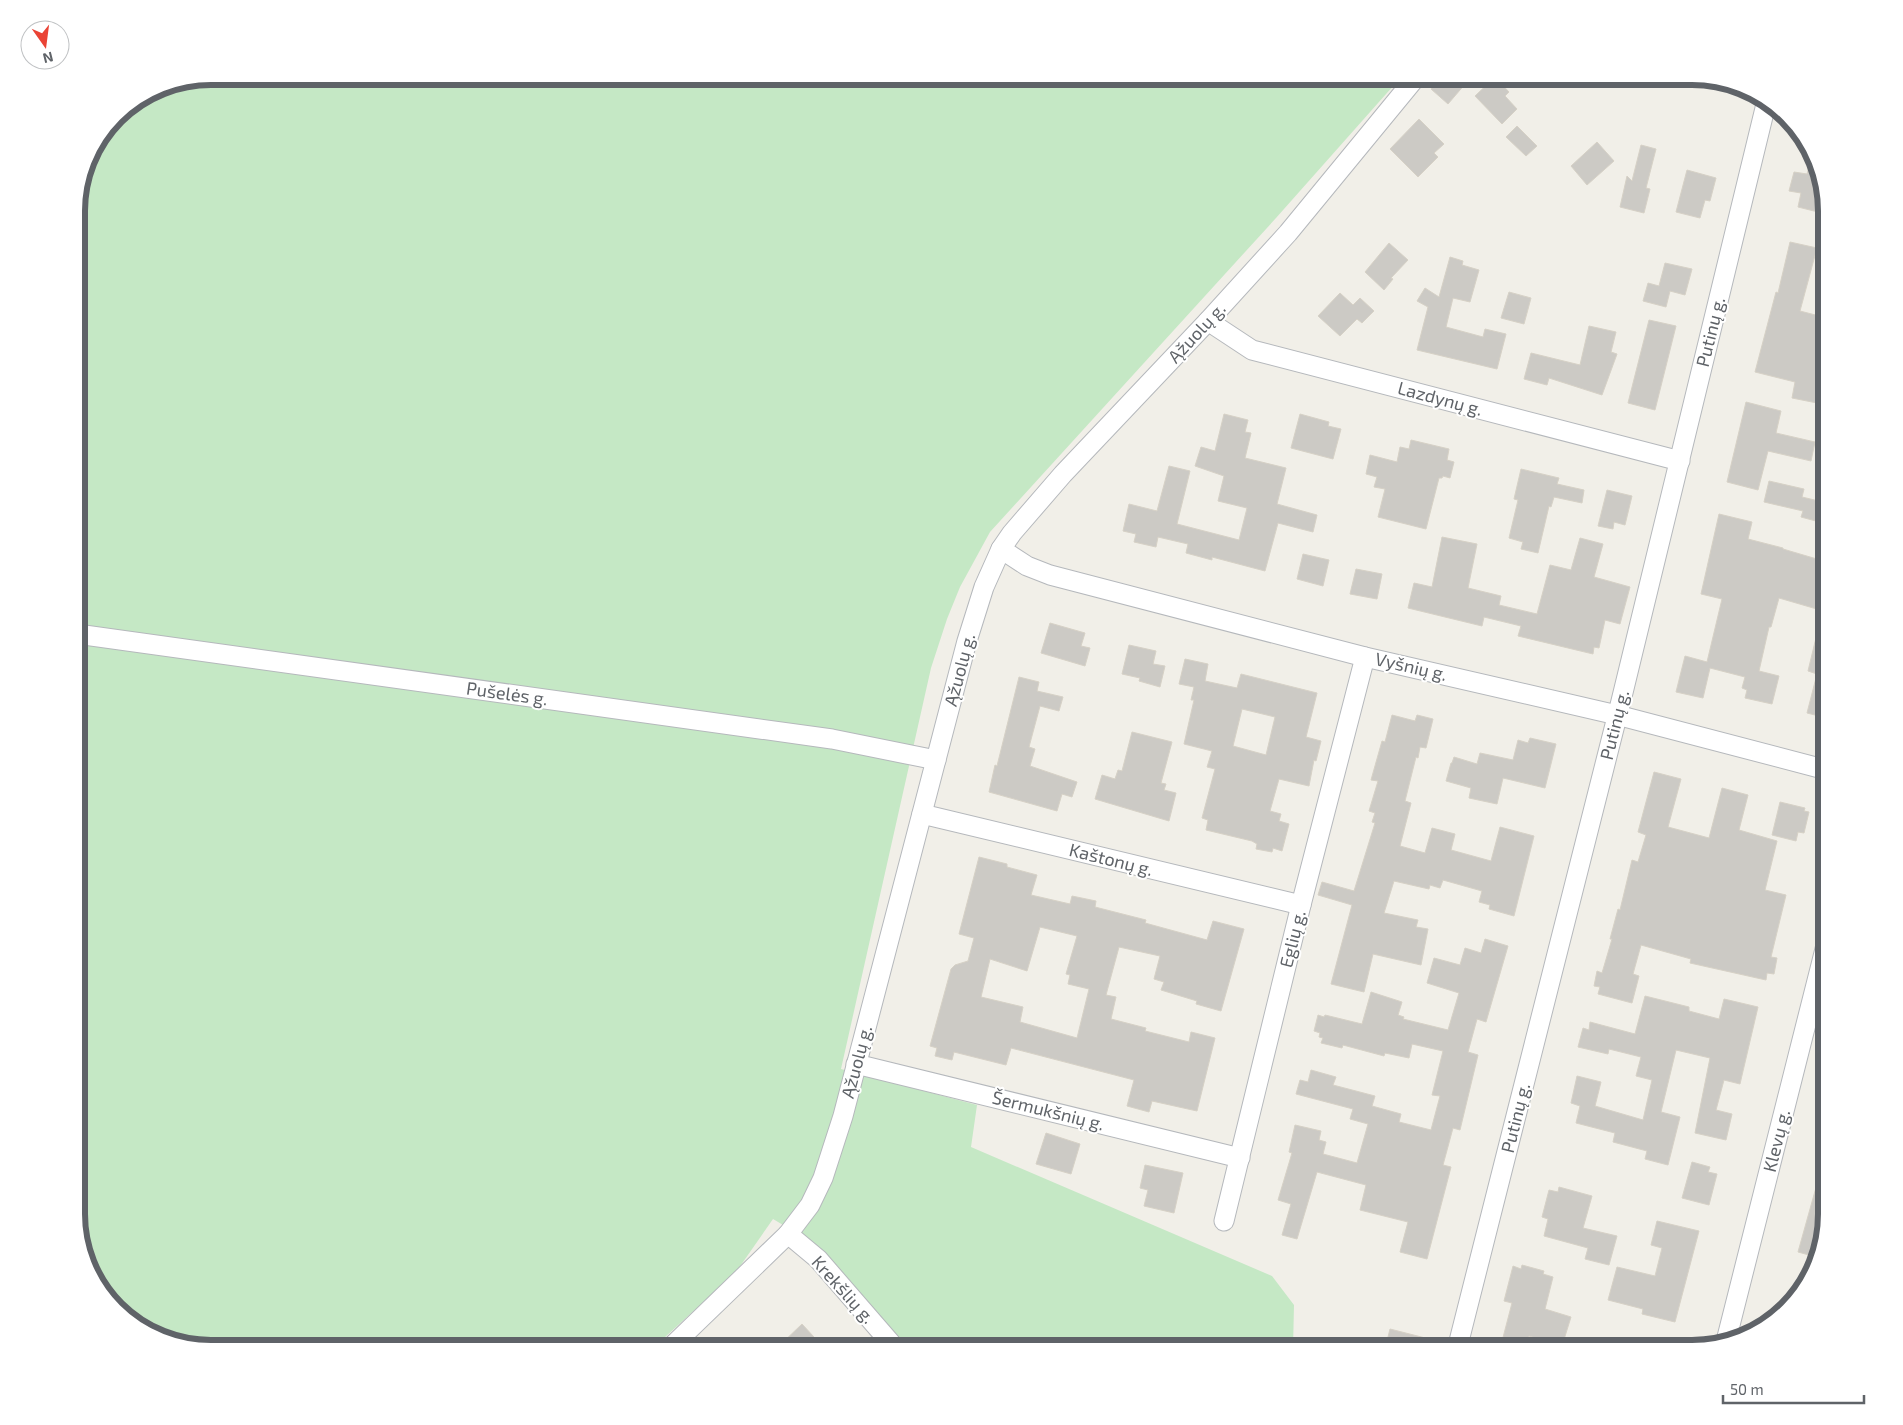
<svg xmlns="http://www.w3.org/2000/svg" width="1903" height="1425" font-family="'Exo 2',sans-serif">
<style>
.green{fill:#c5e8c5}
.building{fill:#cccac5;stroke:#d6d1c6;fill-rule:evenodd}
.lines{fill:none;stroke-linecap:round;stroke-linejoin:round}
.minor-casing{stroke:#b5b8bc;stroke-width:21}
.minor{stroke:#fff;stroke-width:19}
.labels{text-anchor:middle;stroke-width:4;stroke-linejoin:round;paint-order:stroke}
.street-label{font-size:18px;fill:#5f6368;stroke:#fff}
.rim{fill:none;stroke:#5f6368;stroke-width:6}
</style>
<rect width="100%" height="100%" fill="#f1efe8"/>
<path class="green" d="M211 76H1402L1276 218 990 532 960 587 947 619 931 668 841 1069 977 1105 971 1147 1272 1276 1294 1305 1293 1349H908L815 1244 773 1219 736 1272 652 1349H210L167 1342 129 1321 90 1274 77 1223V201L90 151 122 110 159 86Z"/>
<g class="building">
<path d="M1442 76H1472L1448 104 1431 89Z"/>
<path d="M1495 77 1509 92 1505 96 1517 109 1502 124 1475 96Z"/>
<path d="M1419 119 1444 144 1434 153 1438 157 1418 177 1390 149Z"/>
<path d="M1517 126 1537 146 1526 156 1506 137Z"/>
<path d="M1597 142 1614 161 1587 185 1571 166Z"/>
<path d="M1641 145 1656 149 1646 188 1650 189 1644 213 1620 207 1627 176 1632 181Z"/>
<path d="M1813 151 1825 201 1822 213 1798 207 1801 193 1789 191 1794 172 1807 174Z"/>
<path d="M1687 170 1716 178 1710 201 1705 200 1700 218 1676 212Z"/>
<path d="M1790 242 1817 248 1800 311 1827 318V383L1822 382 1817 403 1792 398 1795 382 1755 372 1776 292 1778 293Z"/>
<path d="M1389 243 1408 260 1391 278 1393 279 1384 290 1365 272Z"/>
<path d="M1450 257 1463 261 1462 265 1479 270 1470 302 1453 298 1446 327 1483 337 1485 329 1506 334 1497 369 1417 350 1428 307 1417 301 1425 288 1439 297Z"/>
<path d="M1665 263 1692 269 1685 295 1670 291 1666 307 1643 301 1648 283 1659 286Z"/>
<path d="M1509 292 1531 298 1524 324 1501 318Z"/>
<path d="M1340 293 1353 305 1360 298 1374 311 1362 323 1357 319 1340 336 1318 316Z"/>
<path d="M1649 320 1676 326 1655 410 1628 403Z"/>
<path d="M1589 326 1616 332 1611 352 1617 354 1602 395 1549 378 1547 385 1524 379 1531 353 1580 365Z"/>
<path d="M1746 402 1781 411 1776 433 1815 442 1811 461 1768 451 1758 490 1727 482Z"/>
<path d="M1224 414 1248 420 1245 432 1251 433 1245 458 1286 468 1277 504 1317 515 1313 532 1278 523 1265 571 1212 557V560L1186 553 1188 544 1158 537 1156 547 1134 542 1136 534 1123 531 1129 504 1157 511 1169 466 1190 471 1177 524 1239 540 1247 508 1218 501 1224 476 1195 466 1201 447 1215 451Z"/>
<path d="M1300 414 1329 422 1328 426 1341 429 1333 459 1291 448Z"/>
<path d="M1411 440 1449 449 1447 460 1454 462 1450 478 1443 476 1442 478H1439L1426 529 1378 517 1385 489 1374 487 1377 477 1366 474 1370 455 1397 462 1400 447 1409 449Z"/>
<path d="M1521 469 1559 478 1557 484 1584 490 1582 503 1554 497 1551 507 1549 506 1538 553 1521 549 1523 542 1509 538 1518 500 1514 499Z"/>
<path d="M1769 481 1804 489 1802 497 1827 503V524L1801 517 1803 511 1764 502Z"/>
<path d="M1607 490 1632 496 1625 525 1614 522 1613 529 1598 526Z"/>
<path d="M1719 514 1752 522 1748 539 1783 548V549L1827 562V612L1779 598 1771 627H1769L1759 671 1779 676 1772 704 1745 698 1747 690 1742 688 1745 677 1710 668 1703 698 1676 692 1685 656 1707 662 1722 599 1701 594Z"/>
<path d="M1442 537 1477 544 1468 588 1501 596 1499 605 1537 614 1550 565 1571 570 1580 538 1603 544 1594 577 1630 587 1620 624 1605 620 1599 648 1594 647 1593 654 1518 636 1521 626 1484 617 1482 626 1408 608 1414 583 1432 587Z"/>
<path d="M1303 554 1329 560 1323 586 1297 579Z"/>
<path d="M1356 569 1382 574 1377 599 1350 594Z"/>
<path d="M1821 617 1827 618V718L1807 713 1817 674 1808 671Z"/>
<path d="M1050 623 1085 633 1081 646 1090 648 1085 666 1041 653Z"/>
<path d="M1129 645 1156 651 1153 664 1165 666 1160 687 1139 681 1140 678 1122 674Z"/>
<path d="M1185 659 1208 664 1205 681 1237 688 1241 674 1317 693 1306 737 1321 741 1316 761 1314 760 1309 786 1279 779 1270 811 1281 814 1279 821 1289 824 1282 851 1273 848 1272 852 1256 849 1257 844 1252 841 1206 830 1208 820 1202 818 1215 769 1207 767 1212 751 1184 744 1194 700H1191L1194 687 1179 684ZM1242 709 1275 717 1266 755 1233 746Z"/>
<path d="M1019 677 1039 682 1037 691 1063 697 1059 711 1040 706 1029 747 1035 749 1030 766 1077 782 1072 797 1062 794 1057 811 989 792 995 765 997 766Z"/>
<path d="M1392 715 1415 721 1417 715 1433 719 1426 748 1420 747 1418 758 1416 757 1405 801 1411 803 1400 846 1425 853 1432 828 1455 834 1451 850 1491 861 1500 827 1534 836 1514 916 1489 909 1490 905 1479 902 1482 891 1443 880 1440 888 1430 885 1429 889 1394 881 1384 913 1418 920 1416 927 1428 929 1421 965 1373 954 1364 992 1331 984 1352 905 1318 895 1322 882 1354 891 1375 823 1372 822 1375 813 1369 811 1378 781 1371 780 1382 741 1385 742Z"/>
<path d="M1132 732 1172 742 1161 783 1166 784 1164 790 1176 793 1169 821 1095 799 1102 775 1115 779 1118 770 1122 771Z"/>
<path d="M1530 738 1556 744 1545 788 1503 778 1497 804 1469 798 1471 788 1446 781 1451 763H1452L1454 757 1477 764 1480 753 1513 760 1518 740 1528 743Z"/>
<path d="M1654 772 1681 779 1668 827 1709 838 1722 788 1748 795 1739 830 1777 841 1765 890 1786 895 1771 957 1777 958 1774 974 1767 973 1766 980 1690 963 1691 959 1641 945 1633 974 1639 976 1632 1003 1598 994 1600 987 1594 986 1597 971 1602 973 1612 939H1610L1618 909 1620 910 1632 860 1638 862 1646 835 1638 832Z"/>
<path d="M1780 802 1805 808 1804 811 1809 812 1804 833 1798 832 1796 841 1772 835Z"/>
<path d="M979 857 1007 864V867L1037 875 1031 895 1070 904 1072 896 1096 901 1095 907 1146 920 1145 923 1207 940 1213 921 1244 929 1221 1011 1196 1004 1197 1001 1161 990 1164 982 1154 979 1160 956 1119 947 1106 995 1116 997 1111 1019 1146 1028 1145 1031 1189 1042 1191 1032 1215 1038 1197 1111 1152 1101 1149 1112 1127 1106 1134 1080 1011 1048 1006 1065 954 1052 952 1060 935 1056 937 1048 930 1046 951 969 955 965 968 961 974 938 959 934ZM1040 927 1077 936 1066 974 1070 975 1068 984 1089 989 1077 1038 1020 1022 1023 1007 981 997 990 959 1027 971Z"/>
<path d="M1485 939 1508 946 1486 1022 1477 1019 1468 1052 1478 1055 1460 1130 1453 1128 1443 1165 1451 1167 1427 1259 1400 1252 1408 1222 1360 1210 1366 1185 1317 1172 1297 1239 1282 1235 1291 1204 1278 1200 1292 1153 1289 1152 1295 1125 1321 1131 1319 1140 1326 1142 1323 1154 1357 1163 1368 1124 1350 1119 1353 1109 1296 1094 1300 1080 1308 1082 1311 1070 1336 1077 1333 1085 1375 1096 1372 1106 1401 1114 1399 1122 1431 1130 1440 1096 1432 1095 1443 1051 1412 1044 1409 1058 1385 1053 1384 1056 1343 1045 1342 1048 1321 1043 1323 1038 1319 1037 1320 1033 1314 1031 1318 1015 1324 1017 1325 1015 1362 1024 1371 992 1402 1002 1398 1015 1404 1017 1403 1019 1448 1030 1459 993 1427 983 1434 958 1460 965 1465 948 1481 953Z"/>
<path d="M1645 996 1689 1007V1011L1719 1019 1724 999 1758 1007 1740 1084 1724 1080 1716 1110 1732 1114 1726 1140 1695 1133 1710 1058 1676 1050 1661 1112 1680 1117 1668 1165 1645 1159 1647 1151 1613 1142 1615 1133 1576 1123 1580 1106 1571 1103 1577 1076 1601 1082 1595 1106 1643 1120 1652 1080 1636 1076 1641 1057 1609 1049 1608 1054 1578 1047 1583 1028 1589 1030 1590 1022 1635 1034Z"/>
<path d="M1046 1133 1080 1144 1071 1174 1036 1164Z"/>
<path d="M1692 1162 1710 1167 1708 1172 1717 1174 1709 1205 1682 1198Z"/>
<path d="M1145 1165 1183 1173 1174 1213 1144 1206 1148 1190 1140 1188Z"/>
<path d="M1822 1166H1827V1215L1820 1258 1798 1252Z"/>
<path d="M1559 1187 1592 1196 1583 1228 1617 1236 1609 1265 1585 1259 1588 1248 1544 1236 1548 1219 1542 1217 1549 1190 1558 1192Z"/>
<path d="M1657 1221 1699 1231 1675 1322 1642 1314 1643 1309 1608 1300 1617 1267 1655 1276 1662 1248 1651 1245Z"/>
<path d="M1522 1265 1544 1271 1543 1274 1553 1277 1545 1309 1571 1317 1562 1346 1529 1336 1526 1349H1500L1512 1303 1504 1301 1513 1266 1521 1269Z"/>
<path d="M802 1324 825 1349H776Z"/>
<path d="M1390 1329 1445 1343 1444 1349H1385Z"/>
</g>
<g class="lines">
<defs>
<g id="minor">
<path d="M1208 321 1252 350 1680 461"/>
<path d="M1001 549 1027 566 1050 575 1365 657 1617 715 1827 770"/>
<path d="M77 634 832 739 936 760"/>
<path d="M922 814 1301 905"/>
<path d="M856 1064 1240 1158"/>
<path d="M1224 1221 1301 905 1365 657"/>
<path d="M788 1234 818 1259 896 1349"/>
<path d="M1726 1341 1827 941"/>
<path d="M669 1349 788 1234 810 1205 823 1178 843 1116 967 641 984 587 1001 549 1012 533 1063 474 1208 321 1288 233 1417 76"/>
<path d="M1457 1349 1621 701 1767 100"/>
</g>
</defs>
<use href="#minor" class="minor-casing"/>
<use href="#minor" class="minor"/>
</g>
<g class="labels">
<g class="street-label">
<text transform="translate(1711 332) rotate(-76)" y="6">Putinų g.</text>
<text transform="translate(1197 333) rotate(-47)" y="6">Ąžuolų g.</text>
<text transform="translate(1440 399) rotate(15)" y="6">Lazdynų g.</text>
<text transform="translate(1411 667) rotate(13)" y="6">Vyšnių g.</text>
<text transform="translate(960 670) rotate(-75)" y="6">Ąžuolų g.</text>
<text transform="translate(507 694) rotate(8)" y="6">Pušelės g.</text>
<text transform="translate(1615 725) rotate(-76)" y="6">Putinų g.</text>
<text transform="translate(1111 860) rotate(14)" y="6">Kaštonų g.</text>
<text transform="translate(1293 939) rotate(-76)" y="6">Eglių g.</text>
<text transform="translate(857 1062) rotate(-75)" y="6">Ąžuolų g.</text>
<text transform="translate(1048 1111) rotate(14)" y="6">Šermukšnių g.</text>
<text transform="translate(1516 1118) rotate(-76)" y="6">Putinų g.</text>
<text transform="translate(1777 1141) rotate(-76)" y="6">Klevų g.</text>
<text transform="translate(843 1290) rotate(48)" y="6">Krekšlių g.</text>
</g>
</g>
<path d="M0 0H1903V1425H0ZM211 85H1692A126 126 0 0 1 1818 211V1214A126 126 0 0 1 1692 1340H211A126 126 0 0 1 85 1214V211A126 126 0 0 1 211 85Z" fill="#fff" fill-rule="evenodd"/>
<path class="rim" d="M211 85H1692A126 126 0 0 1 1818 211V1214A126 126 0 0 1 1692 1340H211A126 126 0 0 1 85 1214V211A126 126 0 0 1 211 85Z"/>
<g transform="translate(45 45) rotate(166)"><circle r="24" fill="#ffffff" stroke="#bfc1c3"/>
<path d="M0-4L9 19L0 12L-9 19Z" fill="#ea4335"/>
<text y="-8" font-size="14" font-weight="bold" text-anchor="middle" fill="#5f6368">N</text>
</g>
<path d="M1723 1395v8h141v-8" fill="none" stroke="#5f6368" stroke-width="2.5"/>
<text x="1730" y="1395" font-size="15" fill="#5f6368" stroke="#ffffff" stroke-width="4" paint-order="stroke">50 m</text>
</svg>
